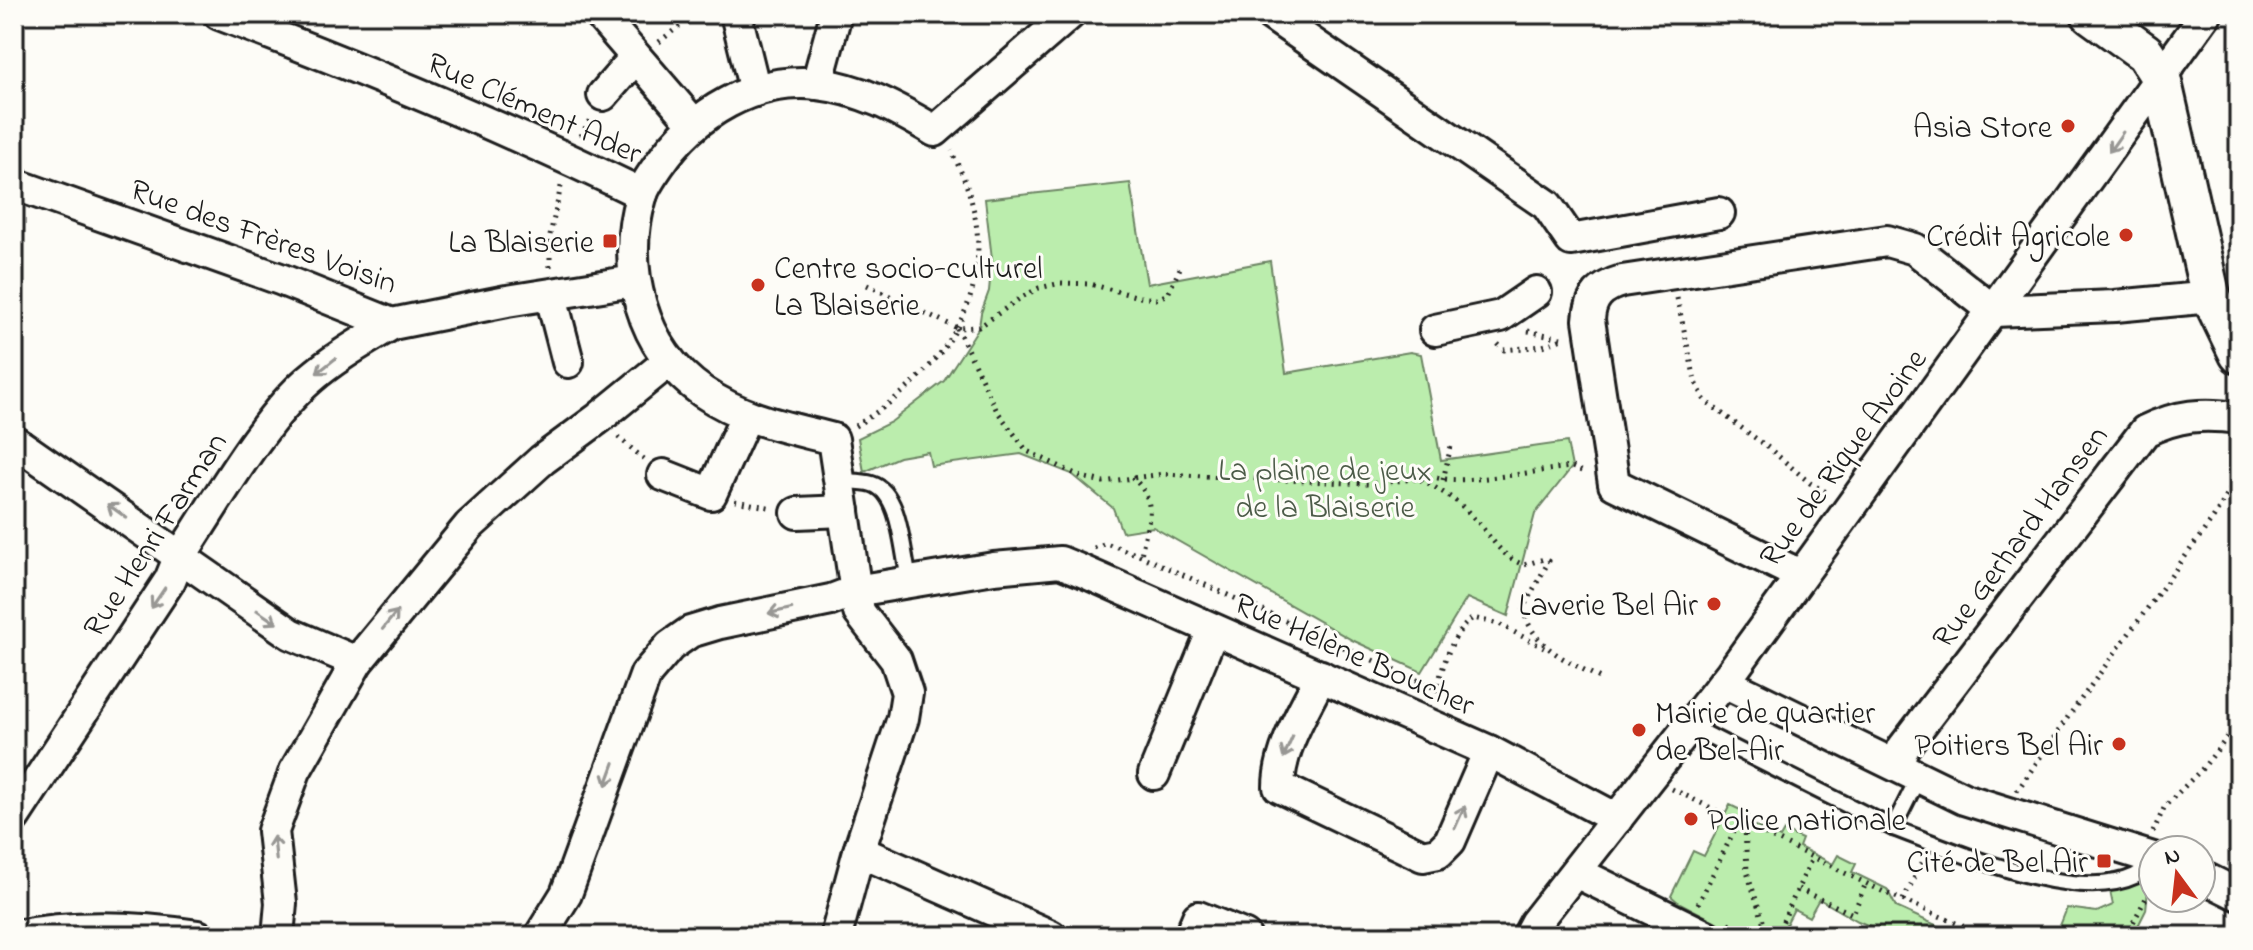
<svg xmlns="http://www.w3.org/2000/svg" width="2253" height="950" font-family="'Indie Flower',sans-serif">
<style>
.green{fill:#bbedad;stroke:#6c8464;stroke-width:2}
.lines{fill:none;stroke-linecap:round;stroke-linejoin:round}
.service-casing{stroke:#1c1c1c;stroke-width:20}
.minor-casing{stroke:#1c1c1c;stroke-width:36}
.tertiary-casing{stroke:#1c1c1c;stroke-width:44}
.path{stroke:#1c1c1c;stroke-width:5;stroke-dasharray:2 6;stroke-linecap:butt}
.service{stroke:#fdfcf7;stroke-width:14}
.minor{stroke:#fdfcf7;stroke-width:30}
.tertiary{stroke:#fdfcf7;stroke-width:38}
.oneway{stroke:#989794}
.poi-dot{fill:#c8321e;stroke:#fdfcf7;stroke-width:3}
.labels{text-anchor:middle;stroke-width:6;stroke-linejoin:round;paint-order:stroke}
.street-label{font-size:32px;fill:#1c1c1c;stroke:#fdfcf7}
.poi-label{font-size:32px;fill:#1c1c1c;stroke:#fdfcf7;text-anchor:end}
.park-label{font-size:32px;fill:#4c5b48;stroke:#fdfcf7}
</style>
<rect width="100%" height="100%" fill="#fdfcf7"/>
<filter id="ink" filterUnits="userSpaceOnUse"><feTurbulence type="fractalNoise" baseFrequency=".0125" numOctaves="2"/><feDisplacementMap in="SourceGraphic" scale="16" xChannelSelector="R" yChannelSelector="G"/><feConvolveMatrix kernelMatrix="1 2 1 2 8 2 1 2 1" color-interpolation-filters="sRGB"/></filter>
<g filter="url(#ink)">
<g class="green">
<path d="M1130 183 1147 284 1270 261 1286 373 1410 352 1421 354 1441 460 1567 442 1572 467 1535 514 1508 616 1467 598 1422 672 1352 640 1153 527 1122 532 1113 508 1072 474 1021 454 931 466 928 452 899 457 864 472 858 438 891 422 944 381 979 327 981 313 989 291 992 259 985 199Z"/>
<path d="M1730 805 1749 814 1746 822 1780 838 1784 831 1802 839 1799 847 1833 864 1838 855 1856 864 1852 872 1887 889 1896 907 1960 936H1893L1858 921 1819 899 1809 917 1794 909 1780 936H1743L1678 902 1671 896 1693 851 1704 856Z"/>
<path d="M2149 879 2146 910 2133 936H2056L2067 908 2097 912 2113 905 2110 891Z"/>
</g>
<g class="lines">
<defs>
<g id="service">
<path d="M840 481C850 482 862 481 872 484 902 493 902 556 910 582"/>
<path d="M1690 726 1893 828 1919 776"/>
<path d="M1893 828C1954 850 2074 905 2135 876 2142 873 2147 864 2152 858"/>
</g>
<g id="minor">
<path d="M219 14C363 69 504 127 642 194"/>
<path d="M599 14 694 124"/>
<path d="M736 14 755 91"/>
<path d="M1270 14 1547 205 1571 240 1719 213"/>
<path d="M817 84 836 14"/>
<path d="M603 95 635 58"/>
<path d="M14 184 280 279 392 324 507 301 634 281"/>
<path d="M551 296 568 362"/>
<path d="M1994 311 2115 306 2212 297"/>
<path d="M1435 330 1501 316 1536 292"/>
<path d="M14 441 291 634 357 662"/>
<path d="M663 475 711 494 746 417"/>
<path d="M797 513 844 511"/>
<path d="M1800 575 1614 484 1589 320C1590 297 1601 287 1622 281L1887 241 1915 249 1994 311"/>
<path d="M1321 676C1304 710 1279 749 1279 787L1423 856 1438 853 1450 841 1489 751"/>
<path d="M1724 682 1964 799 2153 858"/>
<path d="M1897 765 1903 748 2145 431C2178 415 2202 413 2239 418"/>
<path d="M1154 774 1213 630"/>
<path d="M14 817 170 580 179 558C216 503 261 421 310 379 335 357 364 341 392 324"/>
<path d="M859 851 1051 936"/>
<path d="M1576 872 1706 936"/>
<path d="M2201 876 2239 895"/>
<path d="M279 925 281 903 273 831 295 771 357 662 469 526 542 460 599 418 669 361"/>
<path d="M16 936C76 924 139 927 198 936"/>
<path d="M540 936 566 894 646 674 670 646 690 632 720 623 831 600 855 591 994 568 1060 562 1082 571 1489 751 1617 819"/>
<path d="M836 936 859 851 903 718 907 693 896 660 859 612 833 439C786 427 744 420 703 392 641 349 620 267 641 197 644 186 652 175 659 165 694 113 754 77 818 84 862 89 898 109 935 131L1070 14"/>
<path d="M1190 936 1198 917 1245 936"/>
<path d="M1528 936 1535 923 1731 673 2206 14"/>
</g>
<path id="tertiary" d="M2091 14 2145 53 2161 78 2210 294 2239 354"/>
</defs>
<use href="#service" class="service-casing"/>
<use href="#minor" class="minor-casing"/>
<use href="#tertiary" class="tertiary-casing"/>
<g class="path">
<path d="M659 42 682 24 703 14"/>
<path d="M581 136 591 117"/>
<path d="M550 267V235L562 182"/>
<path d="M867 285 957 328 979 327 1022 297 1039 288 1061 283 1090 284 1139 297 1156 299 1168 294 1181 266"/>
<path d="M1677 298 1695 380 1705 401 1770 449 1810 483 1828 493"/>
<path d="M957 328 997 411 1027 451 1082 477 1103 482 1163 474 1368 484 1434 477C1463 486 1538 470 1572 467L1586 473"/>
<path d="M1528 331 1561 338"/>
<path d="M1498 344 1504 350 1543 346 1565 338"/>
<path d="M855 426C960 363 1014 268 951 151"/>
<path d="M618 437 644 459"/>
<path d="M1132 477C1161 504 1146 522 1141 556"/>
<path d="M1421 480C1440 490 1458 500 1473 517 1491 535 1498 555 1524 565L1544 559 1549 561 1523 608C1532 647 1567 661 1600 678"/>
<path d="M1443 480 1451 446"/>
<path d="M735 501 773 508"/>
<path d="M1094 548 1106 543 1141 556 1437 689"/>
<path d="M1433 699C1443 671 1448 636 1473 618L1499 624 1544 648"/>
<path d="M1672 789 1886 893 1986 936"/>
<path d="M2017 791 2068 717 2214 517 2239 475"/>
<path d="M1745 826 1747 872 1768 936"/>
<path d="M2153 832 2165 806 2202 769 2239 723"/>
<path d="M1798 889 1853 914 1866 883"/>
<path d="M1903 900 1925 857"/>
<path d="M1698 904 1738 823"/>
<path d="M1728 923 1755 936"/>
<path d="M1776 936 1812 858"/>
<path d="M2126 936 2146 898 2153 893"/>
</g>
<use href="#service" class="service"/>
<use href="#minor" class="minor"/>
<use href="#tertiary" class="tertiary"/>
</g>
<defs><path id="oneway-shaft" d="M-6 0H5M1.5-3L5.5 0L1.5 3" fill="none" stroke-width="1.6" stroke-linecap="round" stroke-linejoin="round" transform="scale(2)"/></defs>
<g class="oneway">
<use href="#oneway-shaft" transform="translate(2116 142) rotate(125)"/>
<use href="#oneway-shaft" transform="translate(326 366) rotate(142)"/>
<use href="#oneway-shaft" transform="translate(117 511) rotate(-144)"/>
<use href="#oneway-shaft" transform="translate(158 598) rotate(124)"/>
<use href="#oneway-shaft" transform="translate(780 611) rotate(168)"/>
<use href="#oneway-shaft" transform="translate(267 617) rotate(34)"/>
<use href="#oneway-shaft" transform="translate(390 620) rotate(-51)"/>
<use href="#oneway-shaft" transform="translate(1288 747) rotate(114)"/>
<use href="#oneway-shaft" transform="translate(610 774) rotate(110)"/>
<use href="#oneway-shaft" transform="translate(1460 817) rotate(-66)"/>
<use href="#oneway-shaft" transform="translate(275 848) rotate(-96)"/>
</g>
</g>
<g class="poi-dot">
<circle cx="2068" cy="126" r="8"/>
<circle cx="2126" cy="235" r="8"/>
<rect x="602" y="233" width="16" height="16" rx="4"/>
<circle cx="758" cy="285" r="8"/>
<circle cx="1714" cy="604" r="8"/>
<circle cx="1639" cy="730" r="8"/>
<circle cx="2119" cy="744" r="8"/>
<circle cx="1691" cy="819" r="8"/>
<rect x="2096" y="853" width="16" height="16" rx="4"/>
</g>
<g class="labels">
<g class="street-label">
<text transform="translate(535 107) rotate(24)" y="11">Rue Clément Ader</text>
<text transform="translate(264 235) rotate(20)" y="11">Rue des Frères Voisin</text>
<text transform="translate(1842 457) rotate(-54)" y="11">Rue de Rique Avoine</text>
<text transform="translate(154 534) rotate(-57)" y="11">Rue Henri Farman</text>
<text transform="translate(2019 536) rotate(-53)" y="11">Rue Gerhard Hansen</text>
<text transform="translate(1355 653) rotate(24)" y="11">Rue Hélène Boucher</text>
</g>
<g class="poi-label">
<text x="2052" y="137">Asia Store</text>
<text x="2110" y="246">Crédit Agricole</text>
<text x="594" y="252">La Blaiserie</text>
<text x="774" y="278" text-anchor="start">Centre socio-culturel<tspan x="774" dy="37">La Blaiserie</tspan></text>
<text x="1698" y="615">Laverie Bel Air</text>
<text x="1655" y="723" text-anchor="start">Mairie de quartier<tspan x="1655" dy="37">de Bel-Air</tspan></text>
<text x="2103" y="755">Poitiers Bel Air</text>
<text x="1707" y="830" text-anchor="start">Police nationale</text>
<text x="2088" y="872">Cité de Bel Air</text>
</g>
<g class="park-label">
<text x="1325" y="480">La plaine de jeux<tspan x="1325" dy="37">de la Blaiserie</tspan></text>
</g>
</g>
<rect width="2253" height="950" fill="none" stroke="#fdfcf7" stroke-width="48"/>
<rect x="24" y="24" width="2205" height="902" fill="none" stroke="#1c1c1c" stroke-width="3" filter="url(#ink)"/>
<g transform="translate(2177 874) rotate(345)"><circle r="38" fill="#fdfcf7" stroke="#a3a29f" stroke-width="2"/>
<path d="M0-6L14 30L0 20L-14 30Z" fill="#c8321e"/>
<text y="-12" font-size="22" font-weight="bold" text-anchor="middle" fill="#1c1c1c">N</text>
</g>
</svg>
